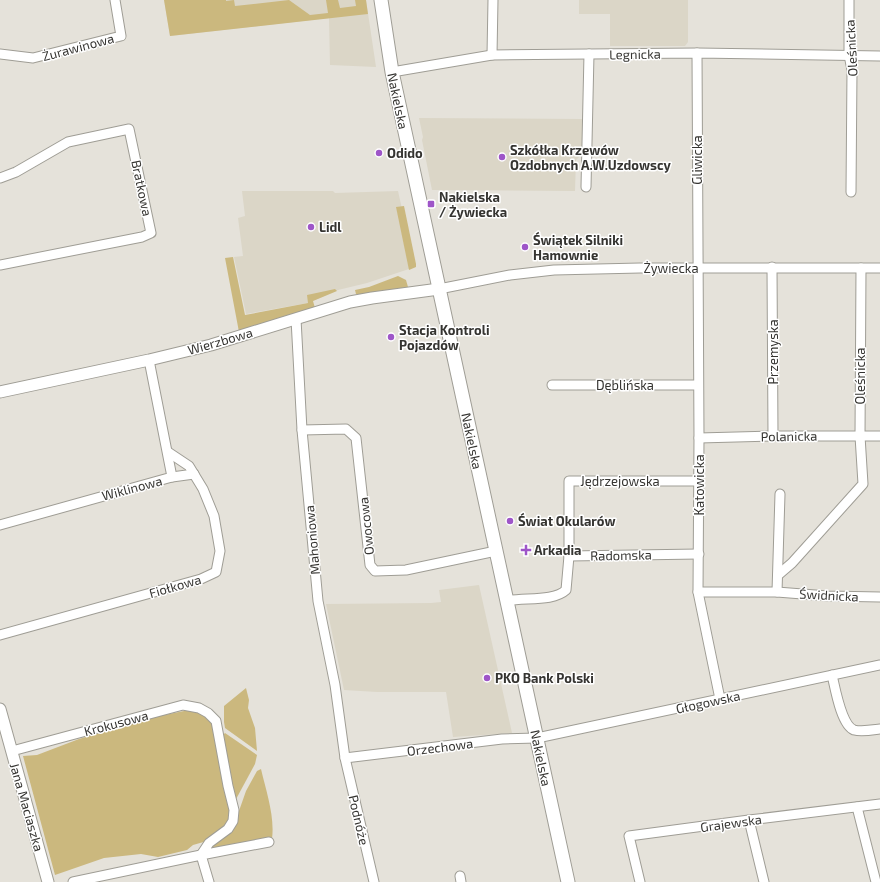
<svg xmlns="http://www.w3.org/2000/svg" width="880" height="882" font-family="'Exo 2',sans-serif">
<style>
.built{fill:#dbd6c7}
.green{fill:#cbb87e}
.lines{fill:none;stroke-linecap:round;stroke-linejoin:round}
.minor-casing{stroke:#9f9d95;stroke-width:11}
.tertiary-casing{stroke:#9f9d95;stroke-width:13}
.secondary-casing{stroke:#9f9d95;stroke-width:15}
.minor{stroke:#fff;stroke-width:9}
.tertiary{stroke:#fff;stroke-width:11}
.secondary{stroke:#fff;stroke-width:13}
.poi-dot{fill:#9e55c8;stroke:#fff;stroke-width:1.5}
.labels{text-anchor:middle;stroke-width:3;stroke-linejoin:round;paint-order:stroke}
.street-label{font-size:13px;fill:#353431;stroke:#fff}
.poi-label{font-size:13px;font-weight:bold;fill:#353431;stroke:#fff;text-anchor:start}
</style>
<rect width="100%" height="100%" fill="#e5e2da"/>
<g class="built">
<path d="M164 0H366L376 67 330 65 329 18 170 36Z"/>
<path d="M579 0H688V42L685 46H610V14H579Z"/>
<path d="M419 118 582 119V154L576 160 575 191 432 190 422 140 423 137Z"/>
<path d="M242 191H333L335 193 398 191 415 267 367 283 338 290 308 303 246 314 234 257 243 256 238 218 245 216Z"/>
<path d="M479 585 512 733 453 737 446 692H377L344 690 326 604 431 603 441 602 439 590Z"/>
</g>
<g class="green">
<path d="M164 0H226V1L234 0 235 6 289 0 310 15 328 13 326 0H338L340 8 356 6 355 0H366L368 14 170 36Z"/>
<path d="M404 206 416 264V267L409 270 396 207Z"/>
<path d="M233 257 245 315 308 303 307 295 335 289 337 291 313 301 315 308 239 332 225 258Z"/>
<path d="M398 276 406 280 408 287 361 295 356 294 355 290 369 287Z"/>
<path d="M246 688 249 700 248 708 255 728 257 751 225 728 224 722V706Z"/>
<path d="M189 710 206 714 213 724 231 807 228 826 207 841 193 845 187 850 158 857 141 854 104 858 55 875 23 756 37 755 79 739 135 722 146 720 159 716Z"/>
<path d="M225 733 257 755 255 764 235 801 222 736Z"/>
<path d="M261 769C266 791 275 816 272 839L211 850 213 845 233 828 246 791 257 771Z"/>
</g>
<g class="lines">
<defs>
<g id="minor">
<path d="M849 0V55L852 70 851 192"/>
<path d="M697 53 699 438 698 592 720 699"/>
<path d="M0 54 33 58 121 36 115 0"/>
<path d="M492 55 493 0"/>
<path d="M392 72 492 55 697 53 880 56"/>
<path d="M0 178 16 172 68 142 129 129 151 233 142 237 0 265"/>
<path d="M586 187 589 54"/>
<path d="M772 267 773 436"/>
<path d="M439 289 510 275 554 270 640 268H880"/>
<path d="M296 319 302 430 318 601 335 685 345 758 374 882"/>
<path d="M552 385H698"/>
<path d="M302 430 346 429 356 438 370 565 375 571 406 570 496 551"/>
<path d="M699 438 773 436H880"/>
<path d="M172 477 194 474"/>
<path d="M0 525 172 477 149 360"/>
<path d="M569 556 699 554"/>
<path d="M778 575 792 563 863 484 860 436 861 268"/>
<path d="M698 592H777L828 596 880 597"/>
<path d="M777 592 780 494"/>
<path d="M506 601C524 597 553 602 566 590L569 556V481H698"/>
<path d="M0 635 201 579 216 572 220 551 214 516 203 489 189 466 168 452"/>
<path d="M832 675C835 687 841 725 854 730 862 732 872 730 880 729"/>
<path d="M12 751 183 705 199 708 208 713 216 721 228 786 234 810 233 821 228 829 209 843 201 855 269 842"/>
<path d="M345 758 502 739 537 738 880 665"/>
<path d="M857 807 876 882"/>
<path d="M749 820 764 882"/>
<path d="M460 876 461 882"/>
<path d="M73 882 201 855 209 882"/>
<path d="M640 882 629 836 749 820 880 804"/>
</g>
<g id="tertiary">
<path d="M0 392 149 360 211 345 350 302 372 298 439 289"/>
<path d="M0 709 48 882"/>
</g>
<path id="secondary" d="M381 0 392 72 568 882"/>
</defs>
<use href="#minor" class="minor-casing"/>
<use href="#tertiary" class="tertiary-casing"/>
<use href="#secondary" class="secondary-casing"/>
<use href="#minor" class="minor"/>
<use href="#tertiary" class="tertiary"/>
<use href="#secondary" class="secondary"/>
</g>
<g class="poi-dot">
<circle cx="379" cy="153" r="4"/>
<circle cx="502" cy="157" r="4"/>
<rect x="427" y="200" width="8" height="8" rx="2"/>
<circle cx="311" cy="227" r="4"/>
<circle cx="525" cy="247" r="4"/>
<circle cx="391" cy="337" r="4"/>
<circle cx="510" cy="521" r="4"/>
<path d="M524 544h4v4h4v4h-4v4h-4v-4h-4v-4h4z"/>
<circle cx="487" cy="678" r="4"/>
</g>
<g class="labels">
<g class="street-label">
<text transform="translate(78 47) rotate(-15)" y="5">Żurawinowa</text>
<text transform="translate(851 48) rotate(-93)" y="5">Oleśnicka</text>
<text transform="translate(635 54) rotate(-1)" y="5">Legnicka</text>
<text transform="translate(398 101) rotate(78)" y="5">Nakielska</text>
<text transform="translate(697 160) rotate(-90)" y="5">Gliwicka</text>
<text transform="translate(142 188) rotate(78)" y="5">Bratkowa</text>
<text x="671" y="273">Żywiecka</text>
<text transform="translate(220 341) rotate(-16)" y="5">Wierzbowa</text>
<text transform="translate(773 352) rotate(-90)" y="5">Przemyska</text>
<text transform="translate(860 376) rotate(-90)" y="5">Oleśnicka</text>
<text x="625" y="390">Dęblińska</text>
<text transform="translate(789 436) rotate(-1)" y="5">Polanicka</text>
<text transform="translate(472 441) rotate(78)" y="5">Nakielska</text>
<text x="620" y="486">Jędrzejowska</text>
<text transform="translate(699 485) rotate(-90)" y="5">Katowicka</text>
<text transform="translate(132 488) rotate(-15)" y="5">Wiklinowa</text>
<text transform="translate(366 526) rotate(-96)" y="5">Owocowa</text>
<text transform="translate(312 540) rotate(-95)" y="5">Mahoniowa</text>
<text transform="translate(621 555) rotate(-1)" y="5">Radomska</text>
<text transform="translate(175 586) rotate(-16)" y="5">Fiołkowa</text>
<text transform="translate(829 595) rotate(3)" y="5">Świdnicka</text>
<text transform="translate(708 702) rotate(-12)" y="5">Głogowska</text>
<text transform="translate(116 723) rotate(-15)" y="5">Krokusowa</text>
<text transform="translate(440 747) rotate(-7)" y="5">Orzechowa</text>
<text transform="translate(541 758) rotate(78)" y="5">Nakielska</text>
<text transform="translate(27 807) rotate(74)" y="5">Jana Maciaszka</text>
<text transform="translate(359 820) rotate(77)" y="5">Podnóże</text>
<text transform="translate(731 823) rotate(-8)" y="5">Grajewska</text>
</g>
<g class="poi-label">
<text x="510" y="155">Szkółka Krzewów<tspan x="510" dy="15">Ozdobnych A.W.Uzdowscy</tspan></text>
<text x="387" y="158">Odido</text>
<text x="439" y="202">Nakielska<tspan x="439" dy="15">/ Żywiecka</tspan></text>
<text x="319" y="232">Lidl</text>
<text x="533" y="245">Świątek Silniki<tspan x="533" dy="15">Hamownie</tspan></text>
<text x="399" y="335">Stacja Kontroli<tspan x="399" dy="15">Pojazdów</tspan></text>
<text x="518" y="526">Świat Okularów</text>
<text x="534" y="555">Arkadia</text>
<text x="495" y="683">PKO Bank Polski</text>
</g>
</g>
</svg>
